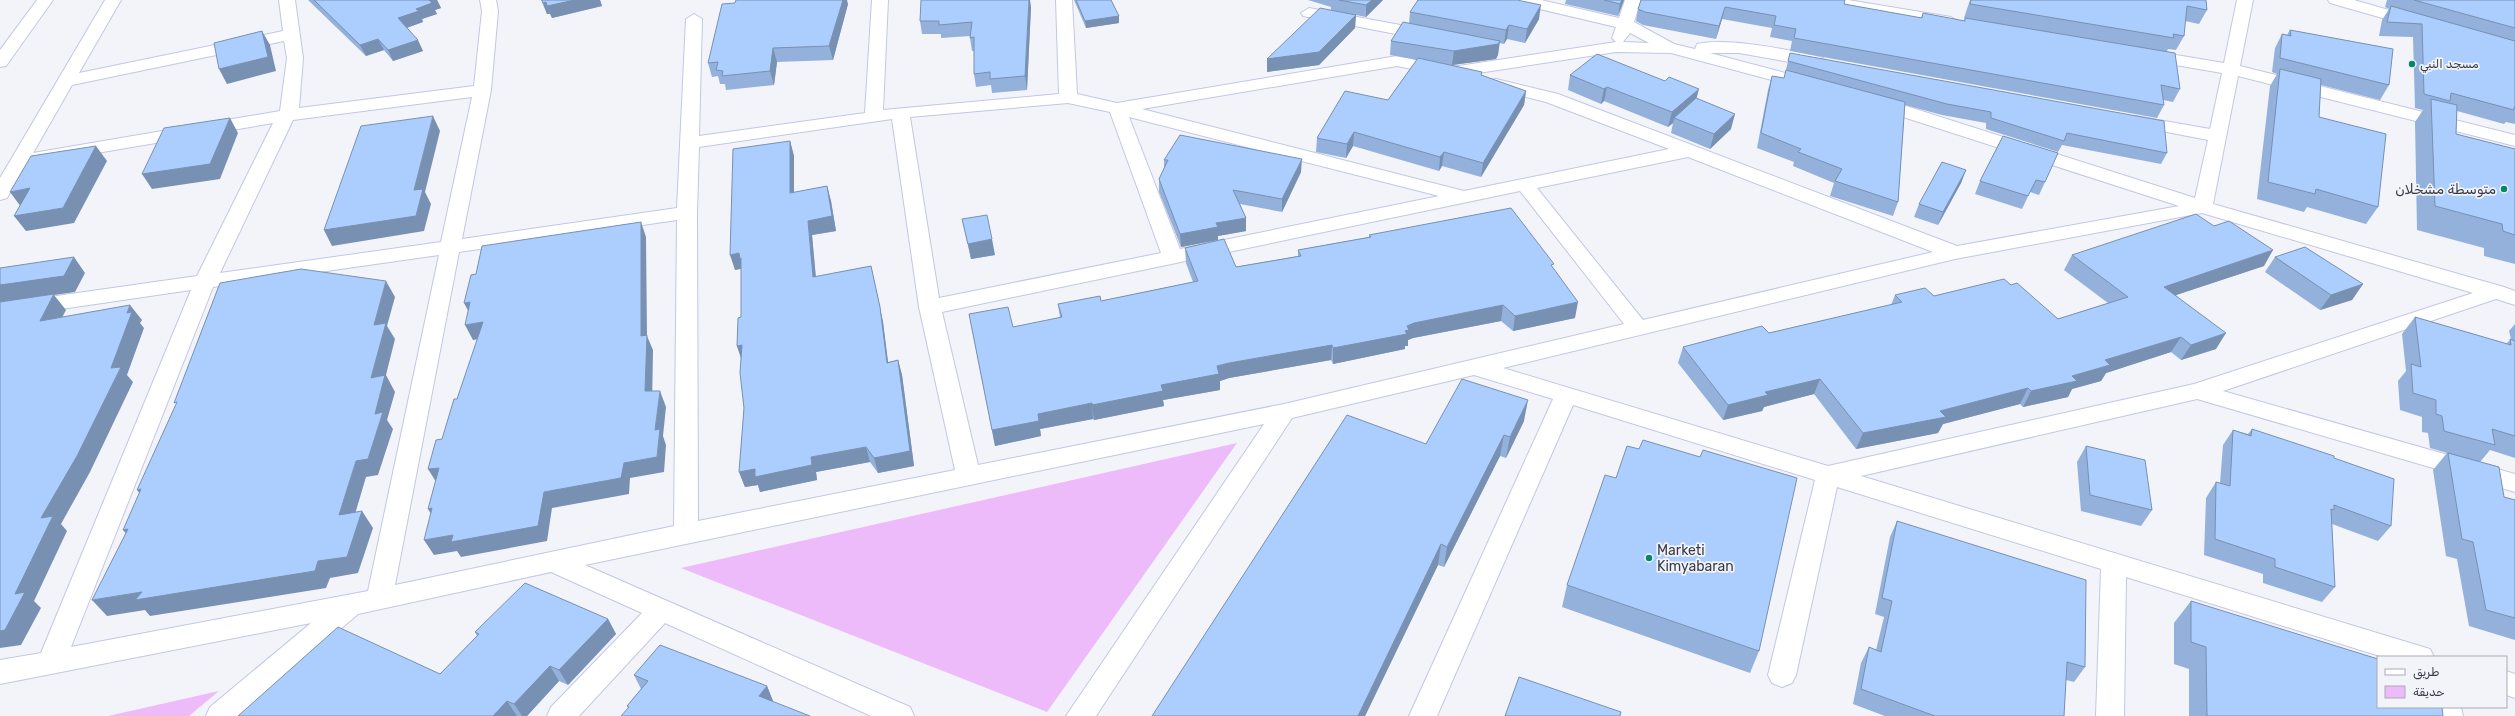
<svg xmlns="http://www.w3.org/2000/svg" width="2515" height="716" font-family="Rubik,Cairo,sans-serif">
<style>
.green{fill:#edbbf9}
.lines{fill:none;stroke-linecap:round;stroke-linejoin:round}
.street-casing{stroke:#c1c7e5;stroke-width:2}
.street{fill:#fff;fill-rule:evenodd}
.wall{fill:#93b1da}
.shaded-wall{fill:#7890b2}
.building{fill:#abcefe;stroke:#7890b2}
.poi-dot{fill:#068769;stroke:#f3f4fa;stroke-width:1.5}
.labels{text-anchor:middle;stroke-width:3.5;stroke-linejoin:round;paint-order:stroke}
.far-poi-label{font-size:12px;fill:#393c48;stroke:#f3f4fa;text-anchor:start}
.poi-label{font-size:14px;fill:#393c48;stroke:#f3f4fa;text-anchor:end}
</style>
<rect width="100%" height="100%" fill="#f3f4fa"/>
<g class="green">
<path d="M1237 443 1047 712 681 568Z"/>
<path d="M219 691 189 716H108Z"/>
</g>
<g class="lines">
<defs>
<g id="street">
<path d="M37 0H53L6 66 0 67V50Z"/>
<path d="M105 0H121L79 73 283 31 279 0H295L303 58 299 108 474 86 482 11 480 0H496L498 11 491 90 462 239 677 208 686 19 694 14 702 19 699 136 865 113 872 0H888L883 110 1059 94 1056 0H1072L1077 94 1117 103 1397 56 1452 67 1616 42 1612 38 1616 27 1514 3 1512 0H1541L1619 18 1625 0H1641L1634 22 1674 44 1695 49 1697 44C1729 37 1791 50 1823 58L1825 62 1823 66 1817 67 1739 53H1710L1819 82 1822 86 1819 90 1813 91 1671 53 1616 52 1452 77 1397 66 1142 109 1464 191 1669 149 1546 102 1490 88 1487 84 1490 80 1496 79 1558 94 1957 246 2179 206 1869 106 1866 102 1869 98H1881L2195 198 2208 140 2136 126 2130 125 2127 121 2130 117 2136 116 2210 129 2222 73 2146 60 2140 59 2138 55 2140 51 2146 50 2224 63 2237 0H2253L2240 66 2515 135V146L2238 76 2213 204 2504 287 2515 291V305L2496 299 2223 391 2515 474V492L2197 399 1861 476 2420 646 2430 649 2434 657H2383L2126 577 2124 716H2096L2101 569 1837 487 1796 675 1792 683 1782 687 1772 683 1768 675 1815 480 1573 405 1437 716H1409L1553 399 1474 375 1292 418 1096 716H1066L1264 424 585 565 910 707 914 716H871L665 623 579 716H547L551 707 642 613 551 572 358 614 240 716H206L210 707 311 623 0 684V660L41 653 191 290 0 318V304L197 276 273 123 26 165 7 198 0 200V178ZM1630 33 1649 43 1623 42ZM284 41 287 58 280 111 33 153 72 85ZM472 97 441 242 220 273 293 120ZM1068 103 1110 112 1161 253 939 298 910 117ZM1129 117 1439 196 1180 249ZM892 119 919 307 955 470 698 521 697 213 699 147ZM1688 157 1933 252 1643 320 1537 188ZM1520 191 1624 324 1284 404 978 465 942 312ZM2202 213 2473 293 2194 384 1828 466 1503 368 1955 259ZM677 220 674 526 395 585 459 252ZM439 255 368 591 71 647 213 287Z"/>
<path d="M1811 0H1848L1951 17 1959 22 1951 27 1819 5Z"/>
<path d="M2328 0H2354L2420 19 2422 22 2414 27 2330 3Z"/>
<path d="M1309 8 1427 30 1433 31 1435 35 1433 39 1427 40 1303 16 1301 13Z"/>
<path d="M2506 671 2515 674V698L2506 695Z"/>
<path d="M2433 707H2461L2463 716H2435Z"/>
</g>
</defs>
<use href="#street" class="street-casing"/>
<use href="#street" class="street"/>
</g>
<g class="wall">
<path d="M308 0H437L441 8 435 10 437 14 422 19 423 22 407 28 423 51 393 61 384 50 366 56Z"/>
<path d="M541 0H600L602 6 552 18 550 14H547Z"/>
<path d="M1074 0H1111L1119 16V23L1086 28Z"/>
<path d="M1308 0H1383L1366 17 1356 15 1355 28 1319 65 1267 72 1331 10V7Z"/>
<path d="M1566 0H1624L1618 16 1565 4Z"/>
<path d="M1641 0 1844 4 1921 18 1923 13 1964 21 1965 18H1964L1970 0H2206L2207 10 2199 24 2185 21 2184 36 2176 50 2168 49 2167 51 2180 89 2173 102 2163 100 2164 105 2157 118 1790 51 1792 41 1770 37 1772 28 1722 19 1716 39 1643 25 1636 21 1638 9Z"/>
<path d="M2387 0H2515V124L2506 122 2504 124 2457 111 2456 134 2515 149V264L2484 256V248L2417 230 2415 122 2423 110 2415 108 2413 37 2379 36 2382 20 2389 9 2385 7Z"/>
<path d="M848 4 833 60 777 62 774 85 726 90 725 84H720L718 76 712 77 708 63Z"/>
<path d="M1031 7 1027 90 992 93 991 85 976 87 974 74V51H972L970 38V36L941 38V34H922L920 21Z"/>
<path d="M1410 12 1539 19 1525 43 1507 39 1504 44 1499 43 1498 55 1496 59 1453 65 1526 91 1524 105 1481 177 1442 166 1439 171 1353 146 1346 158 1316 152 1317 138 1388 100 1417 60 1390 55 1391 41 1409 24Z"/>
<path d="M2290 30 2389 85 2380 100 2321 85 2319 117 2378 207 2366 224 2307 207 2304 212 2257 199 2270 86 2277 74 2272 72 2275 48 2282 34 2287 35Z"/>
<path d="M1790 53 2167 153 2161 164 2062 145 2058 152 1986 129V123L1942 115 1905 105 1898 202 1893 216 1830 196 1834 183 1793 166 1794 162 1757 148 1768 90 1772 76 1784 78Z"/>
<path d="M1570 75 1696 98 1731 129 1710 149 1671 133 1673 123 1668 127 1604 101 1601 104 1568 90Z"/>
<path d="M2003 136 2045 182 2039 195 2030 192 2022 209 1975 194 1980 181Z"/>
<path d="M790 141 794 156V193L827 186 831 201 836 231 812 235 816 277 871 266 883 322 888 362 898 360 902 375 914 466 878 473 870 462 816 472 817 480 760 492 758 485 745 487 739 472 744 408 741 358 737 346 741 317V269L735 270Z"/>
<path d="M1164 160 1301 172 1282 212 1240 204 1246 218V231L1218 236V240L1181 247 1159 192V179L1164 168Z"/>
<path d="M1966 170 1961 183 1938 225 1914 217 1919 204Z"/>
<path d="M962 219 995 255 971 259Z"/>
<path d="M1369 235 1553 268 1575 318 1513 331 1501 321 1413 338 1408 340V346H1405V349L1333 364 1331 360 1229 378 1220 381V390L1163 400 1164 406 1094 420 1093 419 1040 429 1041 436 995 446 969 314 1013 327 1060 318 1058 304 1101 301 1193 282 1186 263 1185 248 1236 267 1298 256V250L1369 237Z"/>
<path d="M2072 255 2264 266 2176 295 2216 349 2181 360 2171 352 2106 373 2101 381 2072 389 2068 397 2023 407 2020 404 1943 424 1938 433 1856 449 1814 394 1764 407 1762 411 1723 420 1678 363 1683 347 1769 333 1891 305 1895 295 1934 296 2011 285 2058 319 2108 303 2064 270Z"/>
<path d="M2275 257 2363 284 2352 300 2320 310 2265 272Z"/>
<path d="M2415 317 2506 344 2511 339 2509 331 2515 324V458L2490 450 2480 462 2504 497 2515 500V640L2469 626 2457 559 2446 556 2433 470 2447 453 2430 448 2428 433 2422 432V417L2400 410 2398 381 2406 371 2402 334Z"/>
<path d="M1524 421 1506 458 1500 456 1444 567 1438 565 1365 716H1152L1426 444Z"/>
<path d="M2252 429 2334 458 2391 526 2378 541 2332 524 2335 587 2322 602 2263 583V574L2204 555 2206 498 2216 482 2220 483 2223 445 2233 430 2248 434Z"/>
<path d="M2086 446 2152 510 2141 526 2081 511 2077 462Z"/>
<path d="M1897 521 2085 667 2074 682 2066 680 2064 716H1885L1853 704 1861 663 1869 647 1876 650 1884 617 1875 614 1890 537Z"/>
<path d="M1567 585 1759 651 1750 673 1562 607Z"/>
<path d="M2191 601 2443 716H2189V669L2174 664V623Z"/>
<path d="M608 619 616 634 568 685 559 681 527 716H238L440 674 477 636 475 632Z"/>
<path d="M634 675 767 686 773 701 628 708 627 706 641 689Z"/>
</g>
<g class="shaded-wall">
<path d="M429 0H437L441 8 435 10 437 14 422 19 423 22 403 29 398 18Z"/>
<path d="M575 0H600L602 6 552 18 547 6Z"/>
<path d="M843 0H847L848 4 833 60 829 46Z"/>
<path d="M1029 0H1030L1031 7 1027 90 1025 76Z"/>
<path d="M1372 0H1383L1366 17V5Z"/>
<path d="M1622 0H1624L1618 16 1620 4Z"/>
<path d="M546 2 550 14H547L543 3Z"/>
<path d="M1541 5 1539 19 1525 43 1527 29Z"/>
<path d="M1725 7 1722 19 1716 39 1719 26Z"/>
<path d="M1356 15 1355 28 1319 65 1267 72V59Z"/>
<path d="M1119 16V23L1086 28 1085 21Z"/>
<path d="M1509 25 1507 39 1504 44 1506 30Z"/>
<path d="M262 31 270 45 276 71 227 84 219 69Z"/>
<path d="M378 39 384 50 366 56 360 45Z"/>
<path d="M418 40 423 51 393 61 388 50Z"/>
<path d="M1500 41 1498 55 1496 59 1452 65 1454 51Z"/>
<path d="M773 48 777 62 774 85 770 71Z"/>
<path d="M1607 87 1604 101 1601 104 1604 89Z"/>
<path d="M1699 89 1695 104 1674 118 1673 123 1668 127 1672 112Z"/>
<path d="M1526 91 1524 105 1481 177 1483 163Z"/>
<path d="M1735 114 1731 129 1710 149 1714 134Z"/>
<path d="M433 116 440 131 425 192 431 204 424 231 332 246 324 230 414 190Z"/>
<path d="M230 118 238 133 220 179 152 189 142 174Z"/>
<path d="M1354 132 1353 146 1346 158 1347 144Z"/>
<path d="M790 141 794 156V208L790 193Z"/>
<path d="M96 146 107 161 74 223 26 231 14 216Z"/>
<path d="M1444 152 1442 166 1439 171 1440 157Z"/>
<path d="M1302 159 1301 172 1282 212V199Z"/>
<path d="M1966 170 1961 183 1938 225 1943 212Z"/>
<path d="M827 186 831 201 836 231 812 235 817 292 813 277 808 221Z"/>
<path d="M30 188 21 207 10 192Z"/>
<path d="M1246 218V231L1218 236V240L1181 247 1180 234 1216 223Z"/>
<path d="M641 222 646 237 647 336 653 350 652 406 645 391 641 336Z"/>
<path d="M992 239 995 255 971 259 968 244Z"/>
<path d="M2273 250 2264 266 2155 302 2164 287Z"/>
<path d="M739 253 741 258 743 268 735 270 730 255Z"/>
<path d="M74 257 85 273 75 292 54 295 66 310 52 337 0 302V285Z"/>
<path d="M871 266 883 322 890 378 887 363Z"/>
<path d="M386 281 395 297 387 326 395 339 386 375 395 392 387 420 393 429 378 475 366 477 350 531 339 515 356 461 375 414 371 378 374 325Z"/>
<path d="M2363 284 2352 300 2320 310 2331 295Z"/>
<path d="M470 302 472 318 464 303Z"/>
<path d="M1578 302 1575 318 1513 331 1515 316Z"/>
<path d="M130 305 142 320 140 323 144 328 127 375 133 382 90 472 61 524 67 531 34 601 41 608 21 645 0 648V631L15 594 41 518 111 368 127 313Z"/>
<path d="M1503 305 1501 321 1413 338 1408 340V346H1405V349L1333 364V348L1405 331 1407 326 1414 323Z"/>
<path d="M483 322 491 337 473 340 465 325Z"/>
<path d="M2226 333 2216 349 2181 360 2191 345Z"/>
<path d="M2181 337 2171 352 2106 373 2101 381 2072 389 2068 397 2023 407 2031 391 2072 376 2105 360Z"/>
<path d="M742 345V361L737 346Z"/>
<path d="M1332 345 1331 360 1229 378 1220 381V390L1163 400 1164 406 1094 420 1092 405 1161 385 1217 366 1229 363Z"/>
<path d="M898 360 902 375 914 466 878 473 874 458Z"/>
<path d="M1820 379 1814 394 1764 407 1762 411 1723 420 1728 405 1765 392Z"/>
<path d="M2028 388 2020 404 1943 424 1938 433 1856 449 1863 433 1940 411Z"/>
<path d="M660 391 666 407 663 436 666 445 664 472 630 478 629 494 552 508 547 541 461 557 457 551 434 555 424 540 453 535 544 492 624 463 655 430Z"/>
<path d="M1528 400 1524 421 1506 458 1510 437Z"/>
<path d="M1092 403 1093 419 1040 429 1041 436 995 446 992 430 1038 414Z"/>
<path d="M1504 435 1500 456 1444 567 1447 547Z"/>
<path d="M866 447 870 462 816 472 817 480 760 492 758 485 745 487 739 472 811 457Z"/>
<path d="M439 468 438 485 428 469Z"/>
<path d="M141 489 150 506 137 490Z"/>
<path d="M432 508 437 524 428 509Z"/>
<path d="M362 511 373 528 358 573 330 578 326 588 150 616 145 610 107 616 92 600 142 592 318 561Z"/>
<path d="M128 529 137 546 123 530Z"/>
<path d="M1441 544 1438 565 1365 716H1358Z"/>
<path d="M608 619 616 634 568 685 559 670Z"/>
<path d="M550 666 559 681 527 716H522L514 704Z"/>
<path d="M767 686 773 701 765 711 759 696Z"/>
<path d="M507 701 517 716H493Z"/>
</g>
<g class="building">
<path d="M314 0H429L432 3 416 9 419 11 398 18 418 40 388 50 378 39 360 45Z"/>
<path d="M542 0H575L547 6 546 2 543 3Z"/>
<path d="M736 0H843L829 46 773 48 770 71 722 76 723 71 716 70 718 62 708 63 722 4 735 3Z"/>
<path d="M921 0H1029L1025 76 990 79V72L974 74V37L970 38 972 22 939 25V21H920Z"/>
<path d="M1076 0H1111L1119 16 1085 21Z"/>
<path d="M1339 0H1372L1366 5Z"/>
<path d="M1418 0H1517L1541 5 1527 29 1509 25 1506 30 1410 12Z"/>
<path d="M1604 0H1622L1620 4Z"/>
<path d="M1641 0H1845L1844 4 1922 18 1923 13 1965 21V18L2175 53 2180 89 2161 85 2164 105 1794 38 1796 29 1774 25 1776 16 1725 7 1719 26 1645 12 1638 9Z"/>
<path d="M1971 0H2206L2207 10 2187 6 2184 36 2173 34 2174 38 1970 4Z"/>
<path d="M2414 0H2515V28Z"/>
<path d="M2391 6 2515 41V107H2514V110L2451 93 2450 101 2424 94 2422 24 2387 22Z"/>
<path d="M1320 8 1356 15 1319 52 1267 59Z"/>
<path d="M1403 22 1500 41 1498 44 1454 51 1391 41Z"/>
<path d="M2290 30 2393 49 2389 85 2280 58 2282 34 2291 36Z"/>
<path d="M262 31 268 57 219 69 214 43Z"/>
<path d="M1790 53 2164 121 2167 153 2067 133 2064 141 1991 118V112L1947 104 1788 61Z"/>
<path d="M1597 54 1665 81 1669 77 1699 89 1672 112 1607 87 1604 89 1570 75Z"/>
<path d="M1418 58 1482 72 1481 75 1526 91 1483 163 1444 152 1440 157 1354 132 1347 144 1317 138 1345 91 1388 100Z"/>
<path d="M2280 69 2321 79 2319 117 2386 134 2378 207 2316 189 2315 194 2268 182Z"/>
<path d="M1786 70 1905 102 1898 202 1835 181 1842 169 1798 152 1801 149 1761 133 1772 76 1784 78Z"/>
<path d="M1696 98 1735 114 1714 134 1674 118Z"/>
<path d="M2431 99 2457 105 2456 134 2515 149V235L2503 231 2502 224 2435 206Z"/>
<path d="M433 116 414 190 423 189 416 216 324 230 361 126Z"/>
<path d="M230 118 210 164 142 174 164 128Z"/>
<path d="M1180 135 1302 159 1282 199 1233 190 1246 218 1216 223 1218 227 1180 234 1159 179 1168 160H1164Z"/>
<path d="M2003 136 2058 153 2045 182 2036 180 2028 196 1980 181Z"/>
<path d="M790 141V193L827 186 832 216 808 221 813 277 871 266 880 307 887 363 898 360 910 451 874 458 866 447 811 457 812 465 755 477V469L739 472 744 408 740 373 742 345 737 346 738 318 741 317V258L740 259 739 253 730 255 733 149Z"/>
<path d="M96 146 63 208 14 216 30 188 10 192 31 156Z"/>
<path d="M1942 162 1966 170 1943 212 1919 204Z"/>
<path d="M1511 208 1554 264 1551 265 1578 302 1515 316 1503 305 1414 323 1407 326 1409 330 1405 331 1407 334 1333 348 1332 345 1229 363 1217 366 1219 374 1161 385 1163 391 1092 405V403L1038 414 1039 421 992 430 969 314 1008 307 1013 327 1062 317 1058 304 1100 296 1101 301 1198 281 1185 248 1224 239 1236 267 1301 256 1298 250 1371 237 1369 235Z"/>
<path d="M2196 214 2214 226 2229 221 2273 250 2164 287 2226 333 2191 345 2181 337 2105 360 2110 365 2072 376 2077 381 2031 391 2028 388 1940 411 1946 417 1863 433 1820 379 1765 392 1768 395 1728 405 1683 347 1762 326 1769 333 1902 302 1895 295 1925 288 1934 296 2004 279 2011 285 2017 283 2058 319 2128 297 2072 255Z"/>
<path d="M987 215 992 239 968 244 962 219Z"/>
<path d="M641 222V336L647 335 645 391H660L655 430 660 429 657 457 624 463 621 478 544 492 538 526 451 542 453 535 424 540 432 508 428 509 439 468 428 469 436 440 442 439 454 399H457L483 322 465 325 470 302 464 303 471 275 476 274 482 246Z"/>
<path d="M2305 247 2363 284 2331 295 2275 257Z"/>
<path d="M74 257 64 276 0 285V268Z"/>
<path d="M301 269 386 281 374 325 386 323 371 378 385 375 375 414 383 412 368 459 356 461 339 515 362 511 347 557 318 561 315 571 135 600 142 592 92 600 128 529 123 530 141 489 137 490 177 402 174 403 220 283Z"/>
<path d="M54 294 40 321 130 305 127 313 132 312 111 368 121 367 77 456 41 518 53 516 15 594 25 592 5 630 0 631V302Z"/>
<path d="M2415 317 2511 345 2510 339 2515 341V436L2492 429 2495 445 2444 431 2442 416 2436 414V400L2413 393 2411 364 2421 367Z"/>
<path d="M1462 379 1528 400 1510 437 1504 435 1447 547 1441 544 1358 716H1152L1347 415 1426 444Z"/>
<path d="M2252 429 2334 456V458L2394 479 2391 526 2334 505V510L2331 509 2335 587 2275 567V559L2215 539 2216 482 2230 486 2233 430 2251 436Z"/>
<path d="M1643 440 1700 457 1703 450 1797 478 1759 651 1567 585 1605 475 1616 478 1627 446 1639 449Z"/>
<path d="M2086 446 2145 460 2152 510 2090 495Z"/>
<path d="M2448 453 2499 467 2504 497 2515 500V618L2486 610 2473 542 2462 539Z"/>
<path d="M1897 521 2086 580 2085 667 2067 662 2064 716H1935L1861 689 1869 647 1881 652 1892 601 1882 598Z"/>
<path d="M525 583 608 619 559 670 550 666 514 704 507 701 493 716H238L338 627 440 674 479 634 475 632Z"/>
<path d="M2191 601 2378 659V707H2442L2443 716H2207L2206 647 2191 642Z"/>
<path d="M660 645 767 686 759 696 810 716H621L629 707 627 706 648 681 634 675Z"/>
<path d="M1519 677 1621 712 1620 716H1505Z"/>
</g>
<g class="poi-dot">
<circle cx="2412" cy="64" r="4"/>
<circle cx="2504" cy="189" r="4"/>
<circle cx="1649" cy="558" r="4"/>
</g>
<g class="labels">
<g class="far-poi-label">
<text x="2420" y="68">مسجد النبي</text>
</g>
<g class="poi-label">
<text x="2496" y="194">متوسطة مشخلان</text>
<text x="1657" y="555" text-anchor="start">Marketi<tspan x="1657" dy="16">Kimyabaran</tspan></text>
</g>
</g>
<rect x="2377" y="656" width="130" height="52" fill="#f3f4fa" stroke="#a9aab3"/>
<rect x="2385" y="669" width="20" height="6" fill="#ffffff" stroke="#a9aab3"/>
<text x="2413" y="676" font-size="12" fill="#393c48">طريق</text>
<rect x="2385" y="686" width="20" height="12" fill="#edbbf9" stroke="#a9aab3"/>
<text x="2413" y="696" font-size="12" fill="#393c48">حديقة</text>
</svg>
